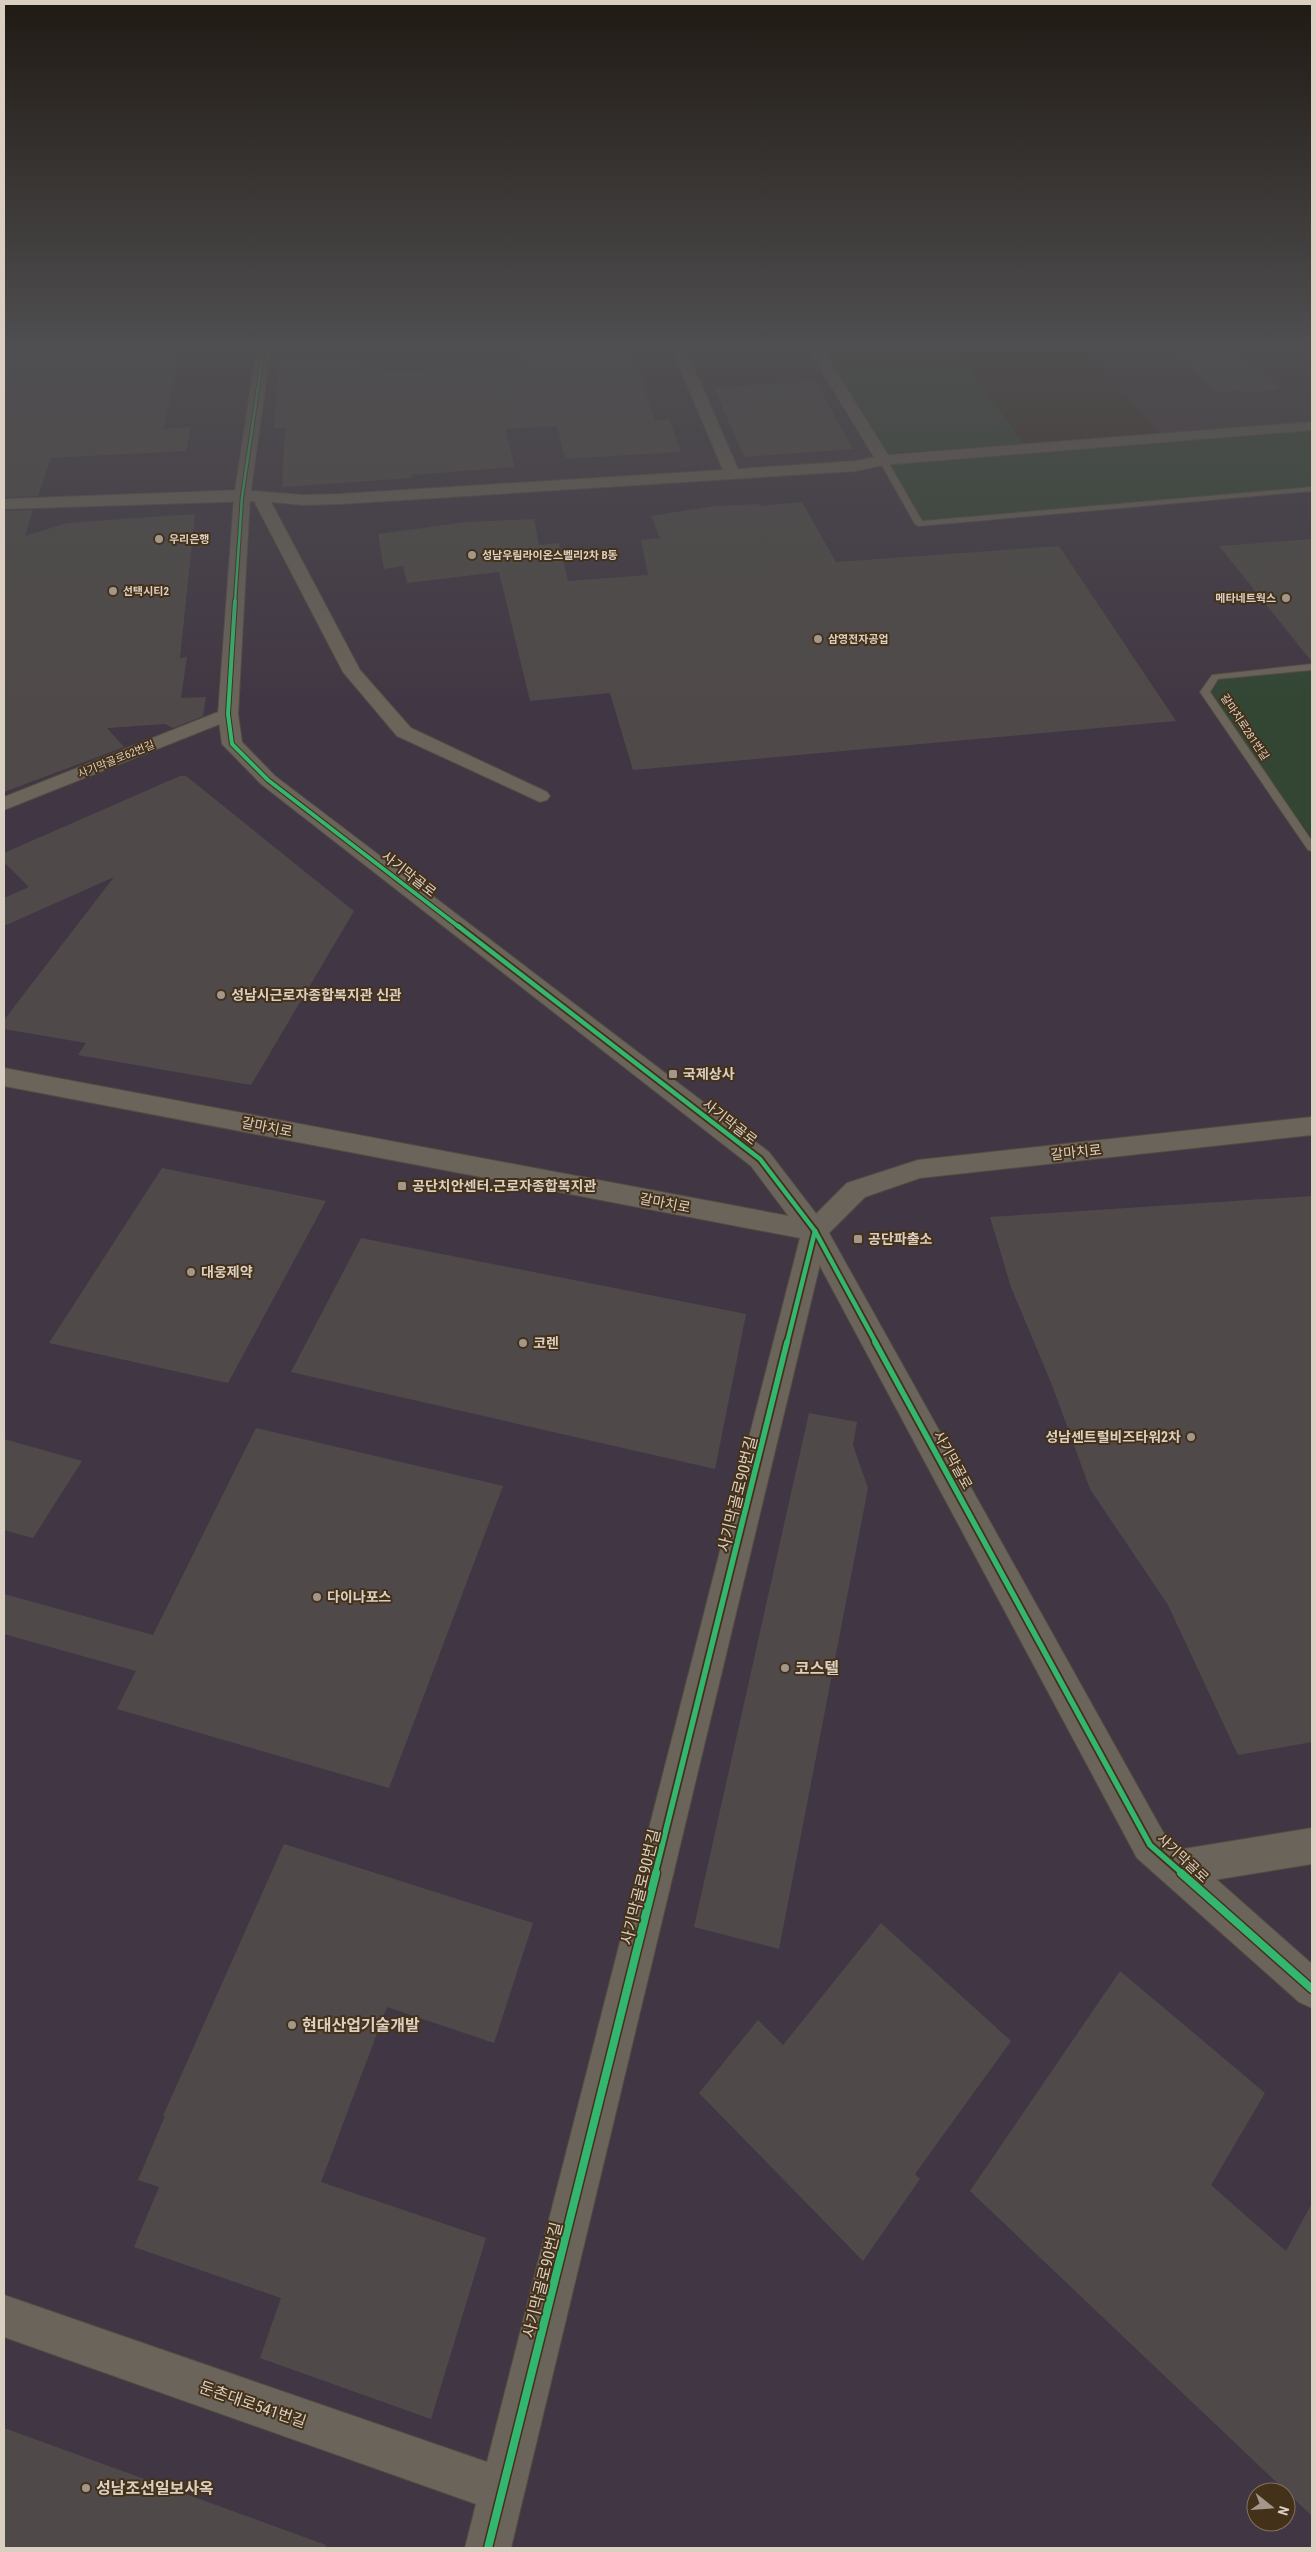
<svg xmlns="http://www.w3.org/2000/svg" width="1316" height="2552" font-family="'Roboto Condensed','Noto Sans KR',sans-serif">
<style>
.industrial{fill:#413744;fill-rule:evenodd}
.education{fill:#443741}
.green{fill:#334634}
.building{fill:#4f4a49}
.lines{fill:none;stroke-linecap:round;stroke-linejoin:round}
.service-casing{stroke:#544c42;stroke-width:2}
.minor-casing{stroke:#544c42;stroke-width:2}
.tertiary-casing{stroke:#544c42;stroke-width:2}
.service{fill:#6b645b;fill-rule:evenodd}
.minor{fill:#6b645b;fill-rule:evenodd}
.tertiary{fill:#6b645b;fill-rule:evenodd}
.cycleway-far4-casing{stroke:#44311a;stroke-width:4.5}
.cycleway-far3-casing{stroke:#44311a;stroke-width:6}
.cycleway-far2-casing{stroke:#44311a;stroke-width:8}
.cycleway-far1-casing{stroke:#44311a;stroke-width:9}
.cycleway-casing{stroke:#44311a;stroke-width:11}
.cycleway-far4{stroke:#33b770;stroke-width:2.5}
.cycleway-far3{stroke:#33b770;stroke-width:4}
.cycleway-far2{stroke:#33b770;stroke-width:4.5}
.cycleway-far1{stroke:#33b770;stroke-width:5.5}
.cycleway{stroke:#33b770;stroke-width:8}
.poi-dot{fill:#a3978b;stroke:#44311a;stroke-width:2}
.labels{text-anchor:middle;stroke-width:4;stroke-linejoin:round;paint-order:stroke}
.far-poi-label{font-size:11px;font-weight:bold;fill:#dbcfc2;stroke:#44311a;text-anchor:start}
.far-street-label{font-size:11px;fill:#dbcfc2;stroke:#44311a}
.street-label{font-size:14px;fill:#dbcfc2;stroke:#44311a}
.poi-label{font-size:14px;font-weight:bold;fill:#dbcfc2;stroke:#44311a;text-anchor:start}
.near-street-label{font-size:16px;fill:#dbcfc2;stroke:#44311a}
.near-poi-label{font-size:16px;font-weight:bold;fill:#dbcfc2;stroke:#44311a;text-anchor:start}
</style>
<rect width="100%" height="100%" fill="#3a3024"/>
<path class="industrial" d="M4 347H810L919 524 1312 489V667L1215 677 1205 692 1312 838V2548H4ZM1256 2492H1286V2522H1256Z"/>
<path class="education" d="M1082 347H1312V424L1162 436Z"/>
<g class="green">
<path d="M814 347H953L1024 444 880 454Z"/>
<path d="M1312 428V489L919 524 883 460Z"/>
<path d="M1312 667V838L1205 692 1215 677Z"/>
</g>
<g class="building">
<path d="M4 347H182L163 429 191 427 186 451 51 458 38 496 4 497Z"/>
<path d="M545 347H631L655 420 669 419 681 452 565 459 557 426 505 429 515 467 412 475 413 478 282 487 285 428H274L279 361 365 357 366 374 524 364 521 348Z"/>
<path d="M1166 347H1230L1281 389 1246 393 1242 390 1218 392Z"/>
<path d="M815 381 853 449 744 457 714 388Z"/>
<path d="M802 502 836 562 1059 546 1176 721 633 770 610 693 530 701 499 572 407 583 403 566 384 569 378 534 466 522 534 519 539 545 559 543 568 581 648 575 641 540 660 538 651 516 715 506 759 504 760 506Z"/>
<path d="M33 510 25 536 67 523 195 514 180 658 187 657 181 698 206 697 203 716 173 728 165 724 107 728 124 747 4 792V511Z"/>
<path d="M1312 539V662L1219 546Z"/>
<path d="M180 776H186L354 911 251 1085 78 1055 86 1043 4 1029V1020L114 877 4 926V898L29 887 4 862V853Z"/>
<path d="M162 1168 326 1201 228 1383 49 1343Z"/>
<path d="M1312 1196V1742L1238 1755 1168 1605 1090 1489 1052 1385 1011 1287 990 1217Z"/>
<path d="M361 1238 746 1314 715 1469 291 1372Z"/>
<path d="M809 1413 857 1422 853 1445 868 1488 779 1949 694 1927Z"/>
<path d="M256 1428 503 1486 389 1788 117 1709 136 1671 4 1634V1594L153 1635Z"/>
<path d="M4 1439 82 1461 33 1538 4 1530Z"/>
<path d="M284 1844 533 1923 494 2043 387 2007 321 2182 486 2238 431 2419 260 2358 281 2298 134 2247 159 2187 138 2180 165 2116H163Z"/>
<path d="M881 1923 1011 2041 915 2174 920 2179 863 2261 699 2093 758 2020 783 2045Z"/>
<path d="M1120 1971 1265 2093 1211 2185 1286 2251 1312 2203V2516L970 2191Z"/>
<path d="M4 2428 326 2545 325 2548H4Z"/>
</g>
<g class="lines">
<defs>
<g id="service">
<path d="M880 458 887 460 922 521 1312 487V491L919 526 915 524 879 460Z"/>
<path d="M1312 664V670L1218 679 1210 692 1312 841V851L1308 850 1200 692 1212 675Z"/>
</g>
<g id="minor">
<path d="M671 347H685L738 469 856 461 874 457 807 347H821L888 455 1312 422V430L883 465 856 471 340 504 303 505 271 502 360 670 411 728 547 792 550 796 547 800 540 802 397 736 343 672 254 501 4 509V499L242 490 303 495 340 494 723 470Z"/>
<path d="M228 708 235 710 238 714 235 718 4 810V797Z"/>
<path d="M4 1068 810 1220 847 1183 918 1160 1312 1117V1135L920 1178 865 1197 827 1235 511 2548H465L476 2504 4 2337V2295L487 2462 800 1238 4 1086Z"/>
<path d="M1312 1828V1864L1177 1886 1164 1881 1159 1868 1164 1855 1177 1850Z"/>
</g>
<path id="tertiary" d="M257 347H271L250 497 238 714 242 742 275 776 769 1152 824 1224 1163 1832 1312 1964V2008L1299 2002 1137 1858 805 1238 751 1166 261 784 222 744 218 714 234 497Z"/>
</defs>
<use href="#service" class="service-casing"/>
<use href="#minor" class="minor-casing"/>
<use href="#tertiary" class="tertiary-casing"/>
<use href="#service" class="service"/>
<use href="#minor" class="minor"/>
<use href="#tertiary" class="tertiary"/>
<defs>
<path id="cycleway-far4" d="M235 602 242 497 264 347"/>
<path id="cycleway-far3" d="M235 601 228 714 232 744 268 780 459 927"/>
<g id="cycleway-far2">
<path d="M458 926 760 1159 815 1231 876 1343"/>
<path d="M787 1343 815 1231"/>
</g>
<g id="cycleway-far1">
<path d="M875 1342 1150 1845 1183 1874"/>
<path d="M655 1874 787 1342"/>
</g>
<g id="cycleway">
<path d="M1181 1873 1312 1989"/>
<path d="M488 2548 656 1873"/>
</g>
</defs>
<use href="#cycleway-far4" class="cycleway-far4-casing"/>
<use href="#cycleway-far3" class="cycleway-far3-casing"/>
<use href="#cycleway-far2" class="cycleway-far2-casing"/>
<use href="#cycleway-far1" class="cycleway-far1-casing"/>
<use href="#cycleway" class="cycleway-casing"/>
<use href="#cycleway-far4" class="cycleway-far4"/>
<use href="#cycleway-far3" class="cycleway-far3"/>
<use href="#cycleway-far2" class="cycleway-far2"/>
<use href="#cycleway-far1" class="cycleway-far1"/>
<use href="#cycleway" class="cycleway"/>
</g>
<linearGradient id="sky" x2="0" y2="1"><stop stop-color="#201a14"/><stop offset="0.49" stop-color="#4f4e50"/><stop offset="1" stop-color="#4f4e50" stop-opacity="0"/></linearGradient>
<rect width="1316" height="704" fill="url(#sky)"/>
<g class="poi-dot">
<circle cx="159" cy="539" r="5"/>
<circle cx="472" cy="555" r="5"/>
<circle cx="113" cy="591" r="5"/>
<circle cx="1286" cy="598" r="5"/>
<circle cx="818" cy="639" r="5"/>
<circle cx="221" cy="995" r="5"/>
<rect x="668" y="1069" width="10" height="10" rx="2.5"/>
<rect x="397" y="1181" width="10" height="10" rx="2.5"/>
<rect x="853" y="1234" width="10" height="10" rx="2.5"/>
<circle cx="191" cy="1272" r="5"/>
<circle cx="523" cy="1343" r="5"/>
<circle cx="1191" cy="1437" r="5"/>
<circle cx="317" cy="1597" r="5"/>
<circle cx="785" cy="1668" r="5"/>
<circle cx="292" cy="2025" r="5"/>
<circle cx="86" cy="2488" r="5"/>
</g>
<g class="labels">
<g class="far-poi-label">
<text x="169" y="543">우리은행</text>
<text x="482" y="559">성남우림라이온스벨리2차 B동</text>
<text x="123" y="595">선택시티2</text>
<text x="1276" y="602" text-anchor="end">메타네트웍스</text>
<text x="828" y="643">삼영전자공업</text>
</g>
<g class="far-street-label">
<text transform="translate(1245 727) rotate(56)" y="4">갈마치로281번길</text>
<text transform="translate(116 759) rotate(-22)" y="4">사기막골로62번길</text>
</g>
<g class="street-label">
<text transform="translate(409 874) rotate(38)" y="5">사기막골로</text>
<text transform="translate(730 1122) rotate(38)" y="5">사기막골로</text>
<text transform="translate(267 1127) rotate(11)" y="5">갈마치로</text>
<text transform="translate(1076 1152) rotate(-6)" y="5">갈마치로</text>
<text transform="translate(665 1203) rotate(11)" y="5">갈마치로</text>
<text transform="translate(953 1460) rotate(61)" y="5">사기막골로</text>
<text transform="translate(1183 1858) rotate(43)" y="5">사기막골로</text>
</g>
<g class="poi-label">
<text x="231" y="1000">성남시근로자종합복지관 신관</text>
<text x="683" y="1079">국제상사</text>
<text x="412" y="1191">공단치안센터.근로자종합복지관</text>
<text x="868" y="1244">공단파출소</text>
<text x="201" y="1277">대웅제약</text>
<text x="533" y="1348">코렌</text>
<text x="1181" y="1442" text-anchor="end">성남센트럴비즈타워2차</text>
<text x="327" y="1602">다이나포스</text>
</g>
<g class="near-street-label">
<text transform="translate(737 1494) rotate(-76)" y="6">사기막골로90번길</text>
<text transform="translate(640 1887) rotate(-76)" y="6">사기막골로90번길</text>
<text transform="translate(542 2280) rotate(-76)" y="6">사기막골로90번길</text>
<text transform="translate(253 2404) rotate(19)" y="6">둔촌대로541번길</text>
</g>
<g class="near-poi-label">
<text x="795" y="1674">코스텔</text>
<text x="302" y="2031">현대산업기술개발</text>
<text x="96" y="2494">성남조선일보사옥</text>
</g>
</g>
<rect width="1316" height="2552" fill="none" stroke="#dbcfc2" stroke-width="10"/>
<g transform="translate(1271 2507) rotate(107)"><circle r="24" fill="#44311a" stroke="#80705d"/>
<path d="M0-4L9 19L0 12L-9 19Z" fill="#a3978b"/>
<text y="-8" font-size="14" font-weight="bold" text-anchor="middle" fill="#dbcfc2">N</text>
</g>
</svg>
